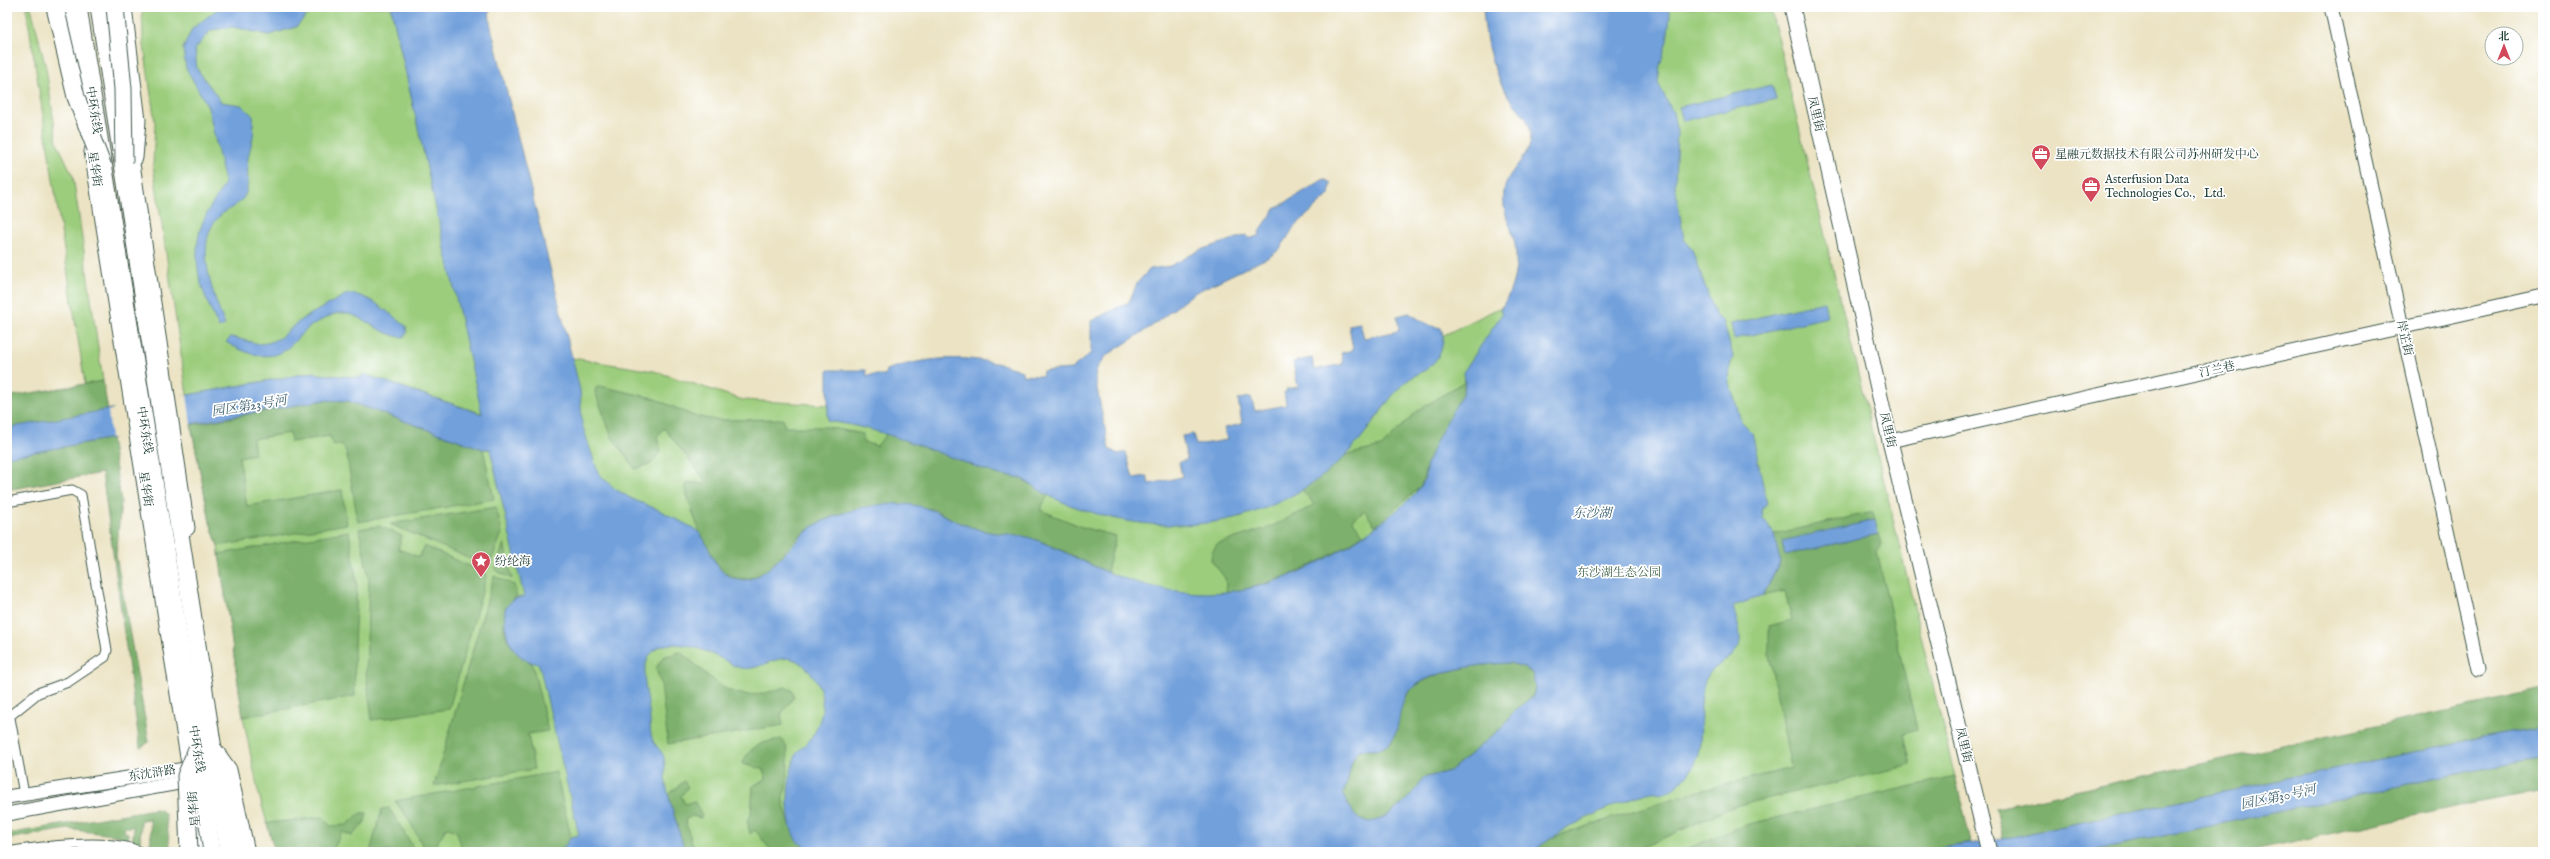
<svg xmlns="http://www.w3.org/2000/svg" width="2550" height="859" font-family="'IM FELL English','Noto Serif SC',serif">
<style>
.green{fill:#9ccd7d;stroke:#5e8558}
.forest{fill:#7db06c;stroke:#4e7650}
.water{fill:#72a0db;stroke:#486e88;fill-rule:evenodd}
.pier{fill:#ebe3c3}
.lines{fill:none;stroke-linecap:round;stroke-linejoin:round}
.street-casing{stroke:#3e5649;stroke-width:11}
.secondary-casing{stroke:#3e5649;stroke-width:15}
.primary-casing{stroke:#3e5649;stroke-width:17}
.highway-casing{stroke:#3e5649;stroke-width:19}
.street{stroke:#fff;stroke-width:9}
.secondary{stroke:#fff;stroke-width:13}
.primary{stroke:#fff;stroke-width:15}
.highway{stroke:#fff;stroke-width:17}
.highway-bridge-casing{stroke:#3e5649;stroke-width:19;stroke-linecap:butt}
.highway-bridge{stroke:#fff;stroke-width:17}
.labels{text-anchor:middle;stroke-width:3.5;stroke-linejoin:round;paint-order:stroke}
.street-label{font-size:12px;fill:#1f3d34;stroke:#fff}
.poi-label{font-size:12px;fill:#1f3d34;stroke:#fff;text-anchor:start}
.park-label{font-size:12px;fill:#3e6146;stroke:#fff}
.water-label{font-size:13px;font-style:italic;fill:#3c606e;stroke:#fff}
</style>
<rect width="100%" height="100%" fill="#fff"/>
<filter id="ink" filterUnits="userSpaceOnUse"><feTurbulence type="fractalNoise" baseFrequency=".025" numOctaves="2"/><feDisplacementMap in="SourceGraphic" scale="8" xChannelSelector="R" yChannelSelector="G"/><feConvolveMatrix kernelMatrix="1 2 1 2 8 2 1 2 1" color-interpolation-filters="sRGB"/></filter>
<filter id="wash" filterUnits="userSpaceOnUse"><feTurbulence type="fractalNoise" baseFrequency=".012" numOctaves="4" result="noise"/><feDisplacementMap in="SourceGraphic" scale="16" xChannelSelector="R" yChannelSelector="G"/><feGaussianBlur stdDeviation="0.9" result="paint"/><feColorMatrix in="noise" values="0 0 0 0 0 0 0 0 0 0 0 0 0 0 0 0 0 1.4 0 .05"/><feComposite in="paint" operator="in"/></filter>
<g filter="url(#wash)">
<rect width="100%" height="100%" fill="#ebe3c3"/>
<g class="green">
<path d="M26 7H31L46 68 57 142 73 176 103 381 85 384Z"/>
<path d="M142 7H391L483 414 363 374 361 378 317 374 315 372 187 395 153 165 155 123 143 39Z"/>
<path d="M1548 7H1770L1973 852H275L258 791 243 717 218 546 210 522 191 425 490 449 572 358 654 371 743 400 828 405V421L857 425 887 433 964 461 1239 517C1290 499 1329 476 1364 434 1376 421 1384 405 1395 392 1417 367 1436 375 1444 335L1503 306 1510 295 1515 275Z"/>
</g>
<g class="forest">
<path d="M103 381 108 411 7 428V397Z"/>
<path d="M1465 381 1463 393 1427 464 1421 486 1375 526 1365 511 1352 520 1363 535C1321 564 1277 583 1227 593L1225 578 1211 560 1212 552 1217 544 1270 527 1315 505 1302 490 1346 455 1381 447 1417 411Z"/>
<path d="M600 386 653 398 694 416 716 420 783 419 785 427H827L863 434V442L877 446 887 433 997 474 1021 478 1048 495 1040 510 1085 528 1116 536 1107 572C1082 561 1056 546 1030 538 1013 533 996 535 980 530 968 527 957 522 946 516 942 514 938 510 933 509 926 507 860 509 852 511 833 514 813 525 798 537 778 554 768 584 736 578 710 572 692 512 685 488L688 482 704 484 706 481 664 428 657 437 661 451 651 464 635 469 612 437 595 392 596 388Z"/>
<path d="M324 400 348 401 483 449 494 499 358 522 346 451 343 446 332 444 330 436 291 442 290 433 253 439 255 454 239 457 247 506 342 490 347 524 218 546 210 522 191 425Z"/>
<path d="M111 438 121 502 116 555 149 742 140 748 102 473 7 490V457Z"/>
<path d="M496 507 502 533 489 567 390 524Z"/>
<path d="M1873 512 1875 520 1782 542 1785 555 1878 534 1881 544 1877 552 1917 730 1904 734 1911 765 1735 806 1632 852H1534L1547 839 1684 795 1791 768 1769 655V626L1792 620 1785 591 1763 596 1780 562 1774 534Z"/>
<path d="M379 526 402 536 398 549 419 557 424 546 487 574 449 709 372 720 366 673 369 580 359 529Z"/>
<path d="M349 531 357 586 354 646 355 696 243 717 219 554Z"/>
<path d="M504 543 512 579 495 570Z"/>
<path d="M494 576 514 585 517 597 512 600C510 607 504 616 504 623 504 641 516 656 532 663L548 731 528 734 534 769 434 786Z"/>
<path d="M680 652C721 683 728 708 785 687L793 691 794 697 781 714 783 725 668 744 661 684 656 668 663 657Z"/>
<path d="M1510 663 1524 667 1533 674 1535 688 1533 696 1512 713 1504 726 1450 771 1423 778C1414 795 1379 832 1359 819 1353 816 1347 801 1342 794 1351 781 1347 763 1359 750H1374L1391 743C1395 730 1399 703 1408 693 1428 670 1481 664 1510 663Z"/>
<path d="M2543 690V727L2465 741 2003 839 1996 808Z"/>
<path d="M781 739C791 744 788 775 786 786 786 791 782 796 783 801 787 818 793 837 806 848L805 852H772L755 830 750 834 747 820 751 815 753 786 766 779 763 769 742 764C750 745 763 742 781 739Z"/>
<path d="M2543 758V791L2469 804 2245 852H2086L2471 771Z"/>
<path d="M556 772 571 837 561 852H463L457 832 447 827 431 852H426L409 820 395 801Z"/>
<path d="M1955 776 1971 843 1942 848 1935 852H1737L1733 850 1727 852H1679L1745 825Z"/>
<path d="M684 781 688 787 681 796 685 804 694 801 702 815 701 818 692 816 685 820 695 852H685L668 795Z"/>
<path d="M389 808 416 852H370L382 809Z"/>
<path d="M155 809 161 810 165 814 171 852H147L151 840 150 819 141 820 140 846 132 844 134 827H124L125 833H128V844L121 843 120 836 68 829 7 839V834Z"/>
<path d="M360 813H367L365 822 352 836 342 832 332 852H275L267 823 323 817 330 826 347 825Z"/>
</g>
<g class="water">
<path d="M220 7H258L266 11 294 8 308 14 296 27 269 35 233 27 211 30 195 49 197 69 221 102 241 105 253 116C255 137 252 139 248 158 246 172 251 184 244 197 236 208 223 210 216 220 194 247 214 297 225 325L219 328C203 293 190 266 201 227 206 212 217 197 225 183L208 107 186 68 183 49 192 29Z"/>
<path d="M391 7H489L490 23 580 390 582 424 598 473 615 489 632 499 659 510 697 530C709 542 711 562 724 573 758 600 789 541 814 526 839 512 874 502 903 504 934 505 952 523 981 530 997 535 1015 533 1031 538 1057 547 1082 562 1107 572 1192 606 1259 598 1338 552 1360 539 1406 507 1421 486 1426 480 1425 471 1427 464 1435 440 1450 416 1463 393L1465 386 1464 371 1502 314 1500 310C1516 286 1521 258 1511 229 1506 216 1502 206 1504 191 1507 167 1536 156 1530 129 1527 115 1514 106 1507 94 1490 66 1485 39 1483 7H1668L1670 17 1667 41 1660 65 1658 83 1673 113 1677 132 1675 186 1684 239 1692 249 1716 317 1723 320 1733 356 1729 370 1730 384 1741 421 1752 432 1767 504 1762 508 1763 518 1774 534 1780 562 1763 596 1733 606C1735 616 1741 631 1740 642 1737 659 1711 664 1705 681 1696 707 1706 737 1695 762 1690 773 1678 788 1666 792 1661 794 1656 791 1652 792 1626 797 1550 833 1534 852H805L806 848C802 844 797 843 795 838 784 816 787 777 796 755 798 750 804 746 808 742 823 724 828 697 814 677 783 634 763 681 733 665 710 651 652 624 645 669 643 683 648 697 649 711 651 720 649 729 652 738 654 746 663 751 664 758 666 767 664 776 666 785 671 808 679 830 685 852H561L571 837 579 835 539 664C511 659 503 635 505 609L512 600 524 596 490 449H483L348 401 324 400 7 457V428L315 372 317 374 361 378 363 374 482 414ZM1510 663 1524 667 1533 674 1535 688 1533 696 1512 713 1504 726 1450 771 1423 778C1414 795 1379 832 1359 819 1353 816 1347 801 1342 794 1351 781 1347 763 1359 750 1364 749 1369 750 1374 750 1405 745 1394 714 1407 694 1424 670 1483 664 1510 663Z"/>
<path d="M1772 85 1776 99 1683 121 1679 107Z"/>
<path d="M1324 179 1331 183 1329 195 1295 226 1279 250 1269 257 1194 293 1152 326 1106 356 1097 368 1095 378 1109 449 1118 454 1126 452 1133 478 1147 476 1149 484 1182 477 1179 462 1187 460 1182 436 1193 434 1196 445 1227 440 1224 428 1242 424 1238 399 1251 397 1255 411 1286 405 1284 392H1287L1286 389 1298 387 1293 362 1312 358 1314 370 1343 364 1341 353 1353 350 1349 325 1360 323 1364 338 1399 331 1397 316 1409 313 1428 325 1441 328C1447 342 1439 360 1427 369 1421 373 1413 375 1408 380 1399 387 1393 395 1386 404 1373 422 1361 440 1346 455 1279 522 1183 540 1094 513 1078 508 1060 502 1046 494 1038 490 1030 483 1022 479 1014 475 1005 477 997 474 940 455 888 429 828 421V370H866V375H885L886 370C931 355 978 354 1022 371V375L1042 376 1043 371 1071 369 1091 353V321L1129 302 1137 283 1150 269 1170 266 1200 250 1247 235 1249 239 1260 235 1259 232 1275 209Z"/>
<path d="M347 294C369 293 389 314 406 326L407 333 404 337C380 337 361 311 338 313 333 314 328 317 324 319 305 328 305 331 291 345 273 365 244 353 226 342L231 337 259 344 268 343 280 338 302 319Z"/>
<path d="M1824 302 1827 317 1734 339 1731 324Z"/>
<path d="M1875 520 1878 534 1785 555 1782 541Z"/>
<path d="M2543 727V758L2471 771 2086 852H1935L1942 848 2003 839 2465 741Z"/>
</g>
<path class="pier" d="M187 395 191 425 122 439 111 438 108 411 115 409V407L168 397Z"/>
</g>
<g filter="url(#ink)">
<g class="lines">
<defs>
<g id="street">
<path d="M7 502 72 490 81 495 107 650 105 657 68 682 38 693 7 718"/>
<path d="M10 718 24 794"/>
<path d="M7 852C36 847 115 837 140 852"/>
</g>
<g id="secondary">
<path d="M2331 7 2478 669"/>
<path d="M1890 441 2543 296"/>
<path d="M7 797 198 767"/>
<path d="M7 814 195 780"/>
</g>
<g id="primary">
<path d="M69 7 85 104"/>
<path d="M124 7 138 121 135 158"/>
<path d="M1792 7 1890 441 1989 852"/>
<path d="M129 144 187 528"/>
<path d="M92 151 190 770"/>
<path d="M194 819 199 852"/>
</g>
<g id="highway">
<path d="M78 7 197 749"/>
<path d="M99 7 213 749"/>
</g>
</defs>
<use href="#street" class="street-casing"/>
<use href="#secondary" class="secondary-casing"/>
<use href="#primary" class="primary-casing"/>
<use href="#highway" class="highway-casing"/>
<use href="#street" class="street"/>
<use href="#secondary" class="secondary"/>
<use href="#primary" class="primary"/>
<use href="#highway" class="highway"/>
<defs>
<g id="highway-bridge">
<path d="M55 7 76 97 103 167"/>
<path d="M115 7 123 89 124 163"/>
<path d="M197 749 212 852"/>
<path d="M213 749 228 770 246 852"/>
<path d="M214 757 229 852"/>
<path d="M189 852 186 776 197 749"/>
</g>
</defs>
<use href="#highway-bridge" class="highway-bridge-casing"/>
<use href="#highway-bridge" class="highway-bridge"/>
</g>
</g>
<defs>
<symbol id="office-pin" viewBox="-11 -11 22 30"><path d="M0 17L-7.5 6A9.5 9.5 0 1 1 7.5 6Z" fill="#d1495b" stroke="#fff"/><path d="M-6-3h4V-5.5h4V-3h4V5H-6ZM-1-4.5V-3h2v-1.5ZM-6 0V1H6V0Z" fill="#fff"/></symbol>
<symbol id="sight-pin" viewBox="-11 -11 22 30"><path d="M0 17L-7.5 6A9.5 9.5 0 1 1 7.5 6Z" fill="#d1495b" stroke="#fff"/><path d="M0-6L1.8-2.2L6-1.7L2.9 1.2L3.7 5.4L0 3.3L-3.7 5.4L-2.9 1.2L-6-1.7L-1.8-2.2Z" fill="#fff"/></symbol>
</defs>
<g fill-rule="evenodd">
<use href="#office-pin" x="2030" y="143" width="22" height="30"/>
<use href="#office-pin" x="2080" y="175" width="22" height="30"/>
<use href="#sight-pin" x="470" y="550" width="22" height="30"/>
</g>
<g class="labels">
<g class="street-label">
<text transform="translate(94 110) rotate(81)" y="4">中环东线</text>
<text transform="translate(1816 114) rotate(77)" y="4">凤里街</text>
<text transform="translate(95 169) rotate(81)" y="4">星华街</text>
<text transform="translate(2405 338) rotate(77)" y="4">岸芷街</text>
<text transform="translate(2217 369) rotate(-12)" y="4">汀兰巷</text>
<text transform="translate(145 430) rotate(81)" y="4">中环东线</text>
<text transform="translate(1888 430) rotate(77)" y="4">凤里街</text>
<text transform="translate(146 489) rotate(81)" y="4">星华街</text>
<text transform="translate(1964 745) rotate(77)" y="4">凤里街</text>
<text transform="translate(197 749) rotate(81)" y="4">中环东线</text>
<text transform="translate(152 773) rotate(-9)" y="4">东沈浒路</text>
<text transform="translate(194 809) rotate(-96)" y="4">星华街</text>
</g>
<g class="poi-label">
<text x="2055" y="158">星融元数据技术有限公司苏州研发中心</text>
<text x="2105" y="183">Asterfusion Data<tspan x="2105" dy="14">Technologies Co.，Ltd.</tspan></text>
<text x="495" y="565">纷纶海</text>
</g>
<g class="park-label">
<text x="1619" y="576">东沙湖生态公园</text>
</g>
<g class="water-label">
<text transform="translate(249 405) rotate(-9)" y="5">园区第23号河</text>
<text x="1592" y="517">东沙湖</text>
<text transform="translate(2278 796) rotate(-12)" y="5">园区第30号河</text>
</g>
</g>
<rect width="2550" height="859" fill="none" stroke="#fff" stroke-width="24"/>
<g transform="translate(2504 46)"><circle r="19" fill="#ffffff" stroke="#a5b1ae"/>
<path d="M0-3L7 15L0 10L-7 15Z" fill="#d1495b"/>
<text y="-6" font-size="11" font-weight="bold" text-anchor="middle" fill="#1f3d34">北</text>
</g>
</svg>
